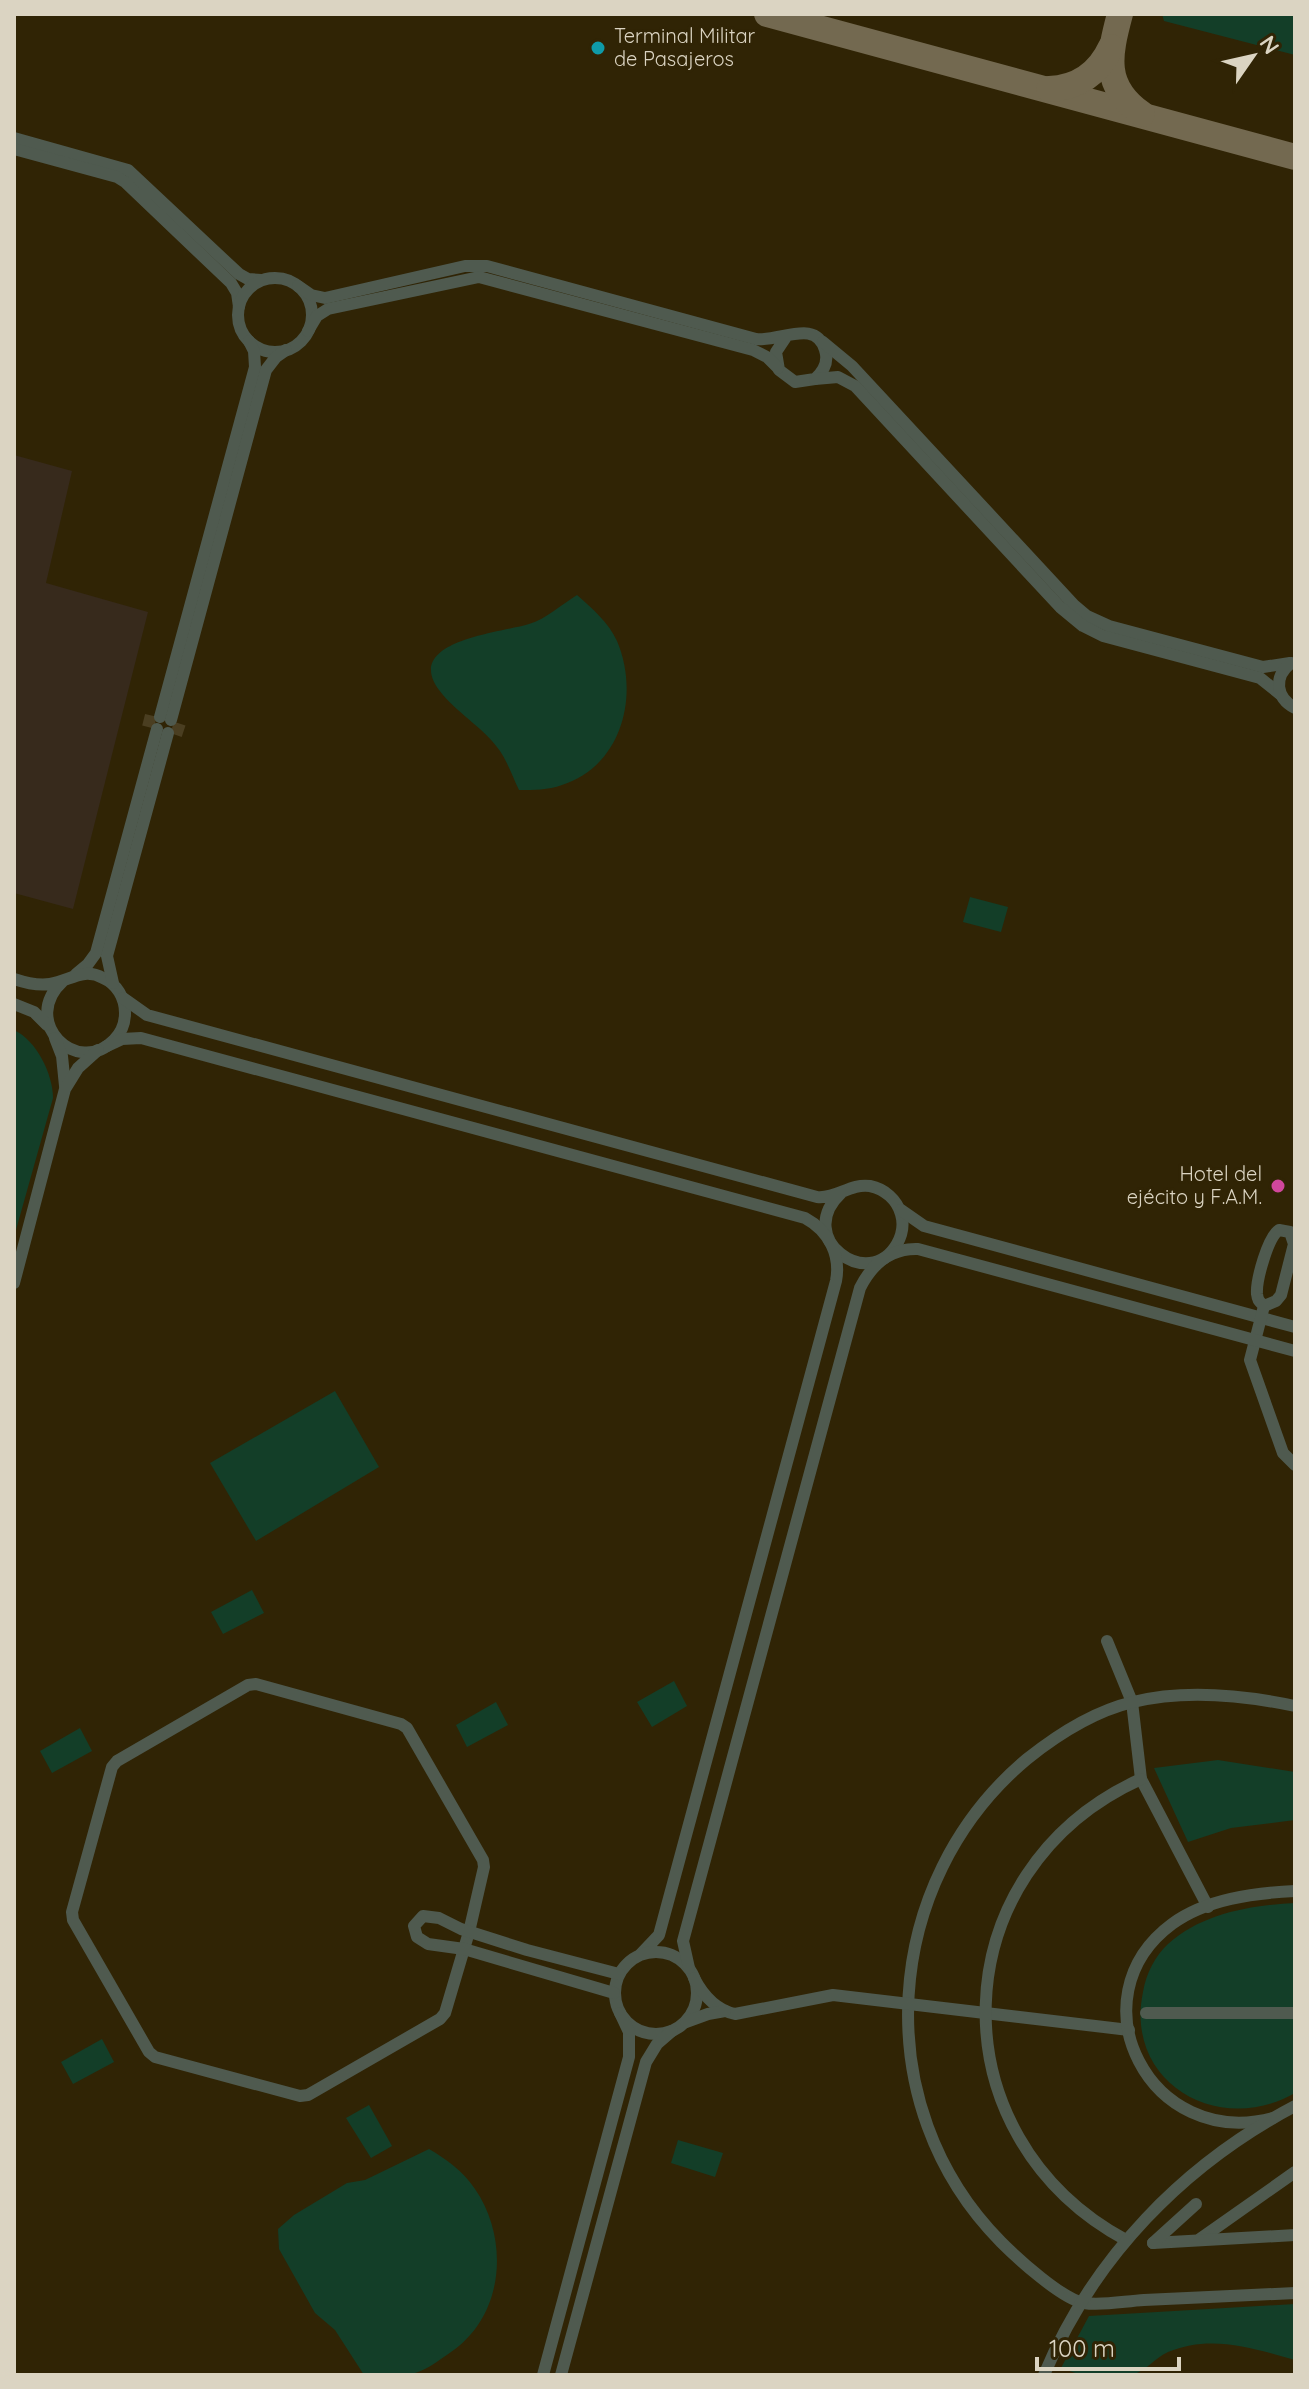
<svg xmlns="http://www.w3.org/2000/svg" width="1309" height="2389" font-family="Quicksand,sans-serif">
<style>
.education{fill:#372a1c}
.green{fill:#133e28}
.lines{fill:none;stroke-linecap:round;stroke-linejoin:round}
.taxiway{stroke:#736950;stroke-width:26}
.minor-tunnel{stroke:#4a3e21;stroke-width:12;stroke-dasharray:12 6;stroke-linecap:butt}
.minor{stroke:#4f5a4f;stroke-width:12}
.culture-dot{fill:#0f9aa8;stroke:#302405;stroke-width:3}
.hotel-dot{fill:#d1479c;stroke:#302405;stroke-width:3}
.labels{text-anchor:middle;stroke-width:6;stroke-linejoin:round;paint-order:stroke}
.poi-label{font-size:20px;fill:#dbd4c2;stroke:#302405;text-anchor:start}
</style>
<rect width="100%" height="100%" fill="#302405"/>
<path class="education" d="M14 455 72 471 46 583 148 612 73 909 14 893Z"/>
<g class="green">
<path d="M1162 14H1295V55L1164 21Z"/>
<path d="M577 595C592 608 609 623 617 641 640 695 622 766 562 785 548 790 534 790 519 790 513 778 508 763 500 751 486 730 460 715 443 695 396 641 500 633 529 624 546 619 562 604 577 595Z"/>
<path d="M970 897 1008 907 1001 932 963 922Z"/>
<path d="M14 1030C36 1040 53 1074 53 1098L14 1237Z"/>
<path d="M335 1391 379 1467 256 1541 210 1463Z"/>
<path d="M252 1590 264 1613 223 1634 211 1612Z"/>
<path d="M674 1681 687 1706 652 1727 637 1702Z"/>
<path d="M496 1702 508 1725 467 1747 456 1725Z"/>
<path d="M80 1728 92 1751 52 1773 40 1751Z"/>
<path d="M1218 1760 1295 1772V1820L1231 1828 1188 1842 1154 1768Z"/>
<path d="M1295 1903V2093C1219 2137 1124 2083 1143 1992 1146 1974 1155 1956 1168 1944 1202 1913 1252 1905 1295 1903Z"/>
<path d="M102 2039 114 2062 73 2084 61 2062Z"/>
<path d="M369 2105 392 2146 371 2158 346 2118Z"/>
<path d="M678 2140 723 2153 715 2177 671 2163Z"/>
<path d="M429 2149C446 2159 463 2171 475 2189 510 2240 504 2316 451 2352 438 2361 423 2373 407 2375 394 2377 378 2375 364 2375L335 2330 315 2313 279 2249 278 2229 294 2215 347 2183 365 2180Z"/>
<path d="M1295 2304V2360C1252 2348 1211 2334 1168 2352 1155 2358 1146 2371 1132 2375H1081L1061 2368 1089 2316Z"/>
</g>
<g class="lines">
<g class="taxiway">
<path d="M767 14 1295 157"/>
<path d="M1120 14C1109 55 1102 86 1142 114"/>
<path d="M1049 89C1078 88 1099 73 1111 47"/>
</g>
<g class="minor-tunnel">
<path d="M148 727 151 715"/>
<path d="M176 735 180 723"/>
</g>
<g class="minor">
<path d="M14 138 128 170 239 274 248 279 261 280"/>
<path d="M14 149 117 177 125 182 231 283 237 293 239 307"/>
<circle cx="275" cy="315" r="37"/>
<path d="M298 286 311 295 325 298 465 266H487L756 339C780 342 816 318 825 350 829 362 824 371 815 379L795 382 779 370 776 352 786 337"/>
<path d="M308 331 317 316 328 309 479 277 753 350 767 357 778 368"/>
<path d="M823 342 852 366 1074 605 1087 616 1109 626 1263 667 1290 663"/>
<path d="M815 379 838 377 855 386 1060 607 1083 626 1103 636 1260 678 1280 694"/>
<path d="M1291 663C1273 677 1276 698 1295 708"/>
<path d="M160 717 255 367 254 351 249 341"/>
<path d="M171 720 266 370 276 357 286 350"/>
<path d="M76 974 88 964 96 953 157 729"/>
<path d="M14 979C26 983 38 986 50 984 70 981 83 967 103 978 117 984 125 998 125 1013 125 1023 121 1033 114 1040 77 1078 19 1021 63 981"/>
<path d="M113 983 107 956 168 733"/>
<path d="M123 998 147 1015 817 1197C837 1199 850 1183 870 1186 885 1189 897 1200 901 1214 904 1224 902 1235 897 1244 869 1293 793 1238 841 1193"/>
<path d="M14 1004 34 1012 47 1025"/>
<path d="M55 1038 62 1056 65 1086"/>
<path d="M107 1046 122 1039 141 1038 805 1218C829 1231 841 1255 836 1281L659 1935 641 1954"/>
<path d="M901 1210 924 1226 1295 1327"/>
<path d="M14 1283 65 1089 78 1068 98 1050"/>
<path d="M1264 1306C1259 1301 1258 1301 1257 1294 1256 1280 1268 1237 1279 1230L1290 1232 1294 1244 1281 1295 1276 1301 1264 1306 1250 1360 1283 1453 1295 1465"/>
<path d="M1107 1641 1132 1702 1141 1779 1208 1907"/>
<path d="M256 1684 401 1724 407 1728 483 1860 484 1867 469 1932 445 2013 440 2019 308 2095 300 2096 155 2057 149 2052 73 1920 72 1912 112 1767 117 1761 248 1685Z"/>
<path d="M1295 1706C1243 1695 1185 1689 1133 1702 1095 1711 1057 1735 1027 1759 881 1881 866 2106 1001 2242 1018 2259 1062 2299 1084 2303 1102 2306 1125 2301 1144 2300 1194 2298 1245 2295 1295 2293"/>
<circle cx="656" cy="1993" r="41"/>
<path d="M689 1968 683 1941 860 1288C872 1264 890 1248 918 1249L1295 1351"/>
<path d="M694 1978C703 1995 716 2010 735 2014L833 1995 1129 2030"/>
<path d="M614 1993 464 1949 428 1944 417 1937 414 1926 423 1916 439 1918 461 1929 527 1950 619 1974"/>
<path d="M1146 2013H1295"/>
<path d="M686 2022 708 2014 725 2011"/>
<path d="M1273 2118C1150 2151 1072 1998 1172 1924 1206 1899 1254 1893 1295 1891"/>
<path d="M1200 2239 1295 2172"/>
<path d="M1126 2240C933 2136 940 1870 1141 1779"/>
<path d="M1153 2243 1295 2235"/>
<path d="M1153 2243 1196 2204"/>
<path d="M543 2375 629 2057V2032L620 2013"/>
<path d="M561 2375 646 2062 657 2044 672 2031"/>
<path d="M1044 2375C1093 2258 1183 2165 1295 2106"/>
</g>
</g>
<circle class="culture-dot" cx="598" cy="48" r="8"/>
<circle class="hotel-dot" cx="1278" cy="1186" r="8"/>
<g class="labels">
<g class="poi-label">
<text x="614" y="43">Terminal Militar<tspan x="614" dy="23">de Pasajeros</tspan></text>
<text x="1262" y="1181" text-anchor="end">Hotel del<tspan x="1262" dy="23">ejécito y F.A.M.</tspan></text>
</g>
</g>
<rect width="1309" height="2389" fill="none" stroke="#dbd4c2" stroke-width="32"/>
<g transform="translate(1253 56) rotate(56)" stroke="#302405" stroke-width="6" paint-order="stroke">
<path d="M0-6L14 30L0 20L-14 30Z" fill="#dbd4c2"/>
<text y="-12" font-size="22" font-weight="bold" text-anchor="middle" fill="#dbd4c2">N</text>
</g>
<path d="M1037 2357v12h142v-12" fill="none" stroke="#dbd4c2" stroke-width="4"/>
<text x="1049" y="2357" font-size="24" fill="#dbd4c2" stroke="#302405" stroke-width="6" paint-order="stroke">100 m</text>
</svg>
